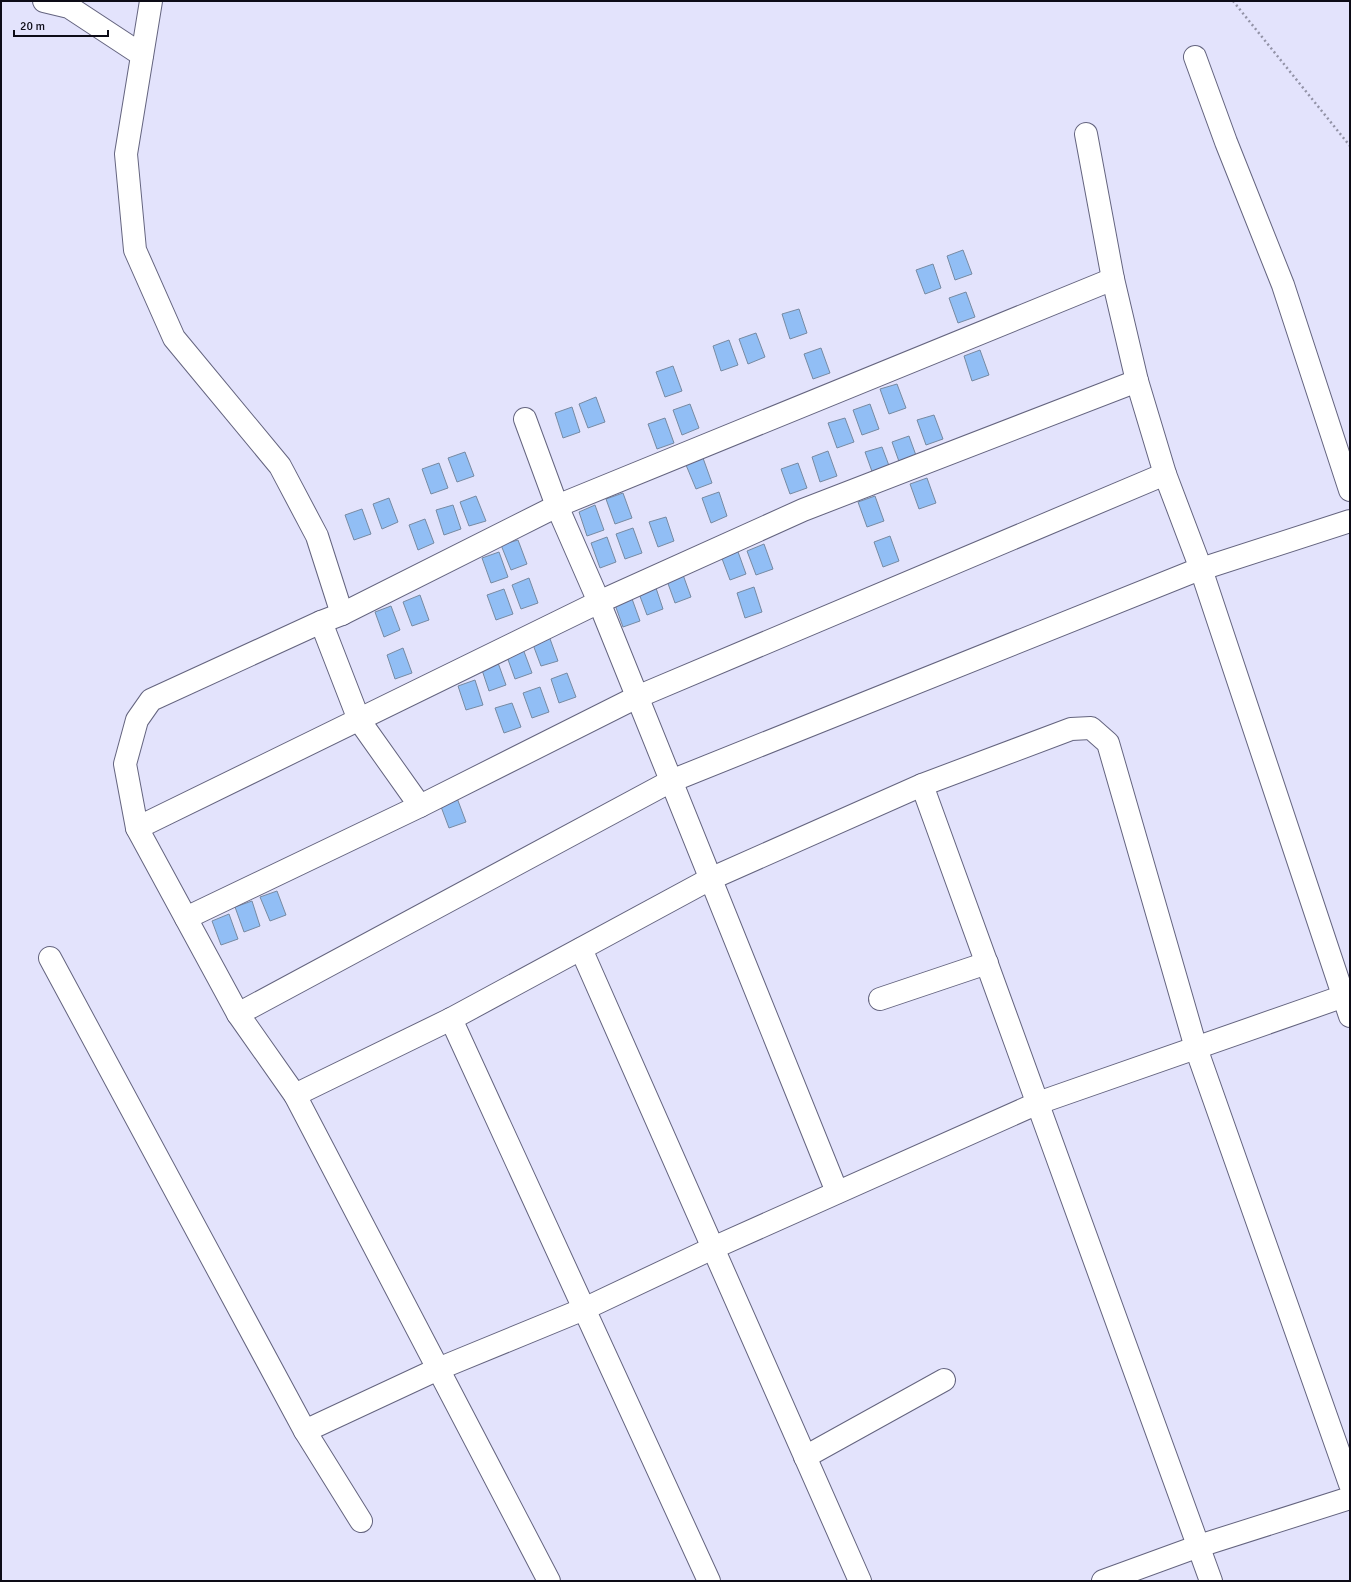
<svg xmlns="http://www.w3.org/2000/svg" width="1351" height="1582" font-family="Signika,sans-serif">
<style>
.building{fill:#91bef5;stroke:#778aa2}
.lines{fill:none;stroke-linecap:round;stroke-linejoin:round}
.minor-casing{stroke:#64647f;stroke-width:24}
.path{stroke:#9292a6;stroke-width:2.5;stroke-dasharray:2 3;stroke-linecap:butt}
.minor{stroke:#fff;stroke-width:22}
</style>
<rect width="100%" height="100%" fill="#e3e3fc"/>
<g class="building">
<path d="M963 250 972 274 955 280 947 256Z"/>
<path d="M933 264 941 288 925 294 916 270Z"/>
<path d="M966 292 975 317 958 323 949 298Z"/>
<path d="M799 309 807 333 790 339 782 314Z"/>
<path d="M756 333 765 357 748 364 739 339Z"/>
<path d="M729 340 738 365 721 371 713 346Z"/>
<path d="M821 348 830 373 813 379 804 354Z"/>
<path d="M980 350 989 375 972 381 964 356Z"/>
<path d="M673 366 682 391 665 397 656 372Z"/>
<path d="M897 384 906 408 889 414 880 389Z"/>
<path d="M596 397 605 422 588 428 579 404Z"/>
<path d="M690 404 699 428 682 435 673 410Z"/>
<path d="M870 404 879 429 862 435 853 410Z"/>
<path d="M572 407 580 432 563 438 555 413Z"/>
<path d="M934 415 943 439 926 445 917 420Z"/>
<path d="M665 418 674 443 657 449 648 424Z"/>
<path d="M845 418 854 442 837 448 828 423Z"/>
<path d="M909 436 918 461 901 467 892 442Z"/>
<path d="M882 447 891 471 874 477 865 452Z"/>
<path d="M828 451 837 476 820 482 812 457Z"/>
<path d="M465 452 474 476 457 482 448 458Z"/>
<path d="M703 458 712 483 696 489 686 465Z"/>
<path d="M439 463 448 488 431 494 422 469Z"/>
<path d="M798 463 807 488 790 494 781 469Z"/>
<path d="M927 478 936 503 919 509 910 484Z"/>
<path d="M719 492 727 516 711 523 702 498Z"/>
<path d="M623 493 632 518 615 524 606 499Z"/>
<path d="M476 496 486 521 469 526 460 502Z"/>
<path d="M875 496 884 521 867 527 858 502Z"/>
<path d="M389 498 398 522 382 529 373 504Z"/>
<path d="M453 505 461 529 444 535 436 510Z"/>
<path d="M595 505 604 530 587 536 579 512Z"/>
<path d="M362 509 371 534 354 540 345 515Z"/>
<path d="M666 517 674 541 658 547 649 522Z"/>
<path d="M425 519 434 543 418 550 409 525Z"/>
<path d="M633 528 642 553 625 559 616 534Z"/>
<path d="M890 536 899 561 883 567 874 542Z"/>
<path d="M607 537 616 562 600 568 591 543Z"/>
<path d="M518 540 527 564 511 570 501 545Z"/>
<path d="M764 544 773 569 756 575 747 551Z"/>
<path d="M737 549 746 574 730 580 721 556Z"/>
<path d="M499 552 508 577 491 583 482 558Z"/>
<path d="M682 572 691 597 675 603 666 578Z"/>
<path d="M529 578 538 603 521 609 512 585Z"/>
<path d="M655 585 663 609 647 615 638 591Z"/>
<path d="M754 587 762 612 745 618 737 593Z"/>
<path d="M504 589 513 614 496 620 487 595Z"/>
<path d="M420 595 429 620 412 626 403 602Z"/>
<path d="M631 596 640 621 623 627 614 602Z"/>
<path d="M391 606 400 630 384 637 375 612Z"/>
<path d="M549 636 558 661 541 666 532 642Z"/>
<path d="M403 648 412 673 395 679 387 655Z"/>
<path d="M523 649 532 673 515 679 506 654Z"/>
<path d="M497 660 506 685 489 691 481 667Z"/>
<path d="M567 673 576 697 559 703 551 679Z"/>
<path d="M475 680 483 705 466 710 458 686Z"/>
<path d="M540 687 549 712 532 718 523 693Z"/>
<path d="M512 703 521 727 504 733 495 708Z"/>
<path d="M457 798 466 822 449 828 440 804Z"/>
<path d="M277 891 286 915 270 921 260 897Z"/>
<path d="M252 901 260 926 244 932 235 907Z"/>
<path d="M229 914 238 939 221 945 212 921Z"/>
</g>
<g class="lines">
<defs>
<g id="minor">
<path d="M44 1 69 7 142 55"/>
<path d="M151 1 126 154 135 250 174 338 280 466 317 536 342 614"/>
<path d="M1195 57 1226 142 1283 285 1350 490"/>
<path d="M1086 134 1113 279 1137 381 1165 474 1201 569 1350 1016"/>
<path d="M525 419 557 506 599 602 837 1192"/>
<path d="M321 622 359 720 420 806"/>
<path d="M922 785 1211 1581"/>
<path d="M137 828 599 602 803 510 1137 381"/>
<path d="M186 918 420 806 637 697 1165 474"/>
<path d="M581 949 860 1581"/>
<path d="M50 958 305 1431 361 1521"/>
<path d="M880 999 987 963"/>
<path d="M238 1014 671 781 1192 572 1350 521"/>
<path d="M451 1019 709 1581"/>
<path d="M295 1095 451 1019 710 879 922 785 1071 729 1091 728 1108 743 1196 1048 1350 1484"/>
<path d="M305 1431 438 1369 584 1309 713 1248 1038 1103 1350 994"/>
<path d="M805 1457 944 1380"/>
<path d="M549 1581 295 1095 238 1014 137 828 125 764 137 720 151 700 321 622 342 614 557 506 1113 279"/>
<path d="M1103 1581 1199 1546 1350 1498"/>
</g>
</defs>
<use href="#minor" class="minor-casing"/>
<path class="path" d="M1233 1 1350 146"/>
<use href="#minor" class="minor"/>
</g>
<rect width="1351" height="1582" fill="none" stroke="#0d0c17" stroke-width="4"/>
<path d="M14 30v6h94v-6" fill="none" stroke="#0d0c17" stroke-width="2"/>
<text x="20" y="30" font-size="12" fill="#0d0c17" stroke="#e3e3fc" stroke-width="3" paint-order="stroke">20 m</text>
</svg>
